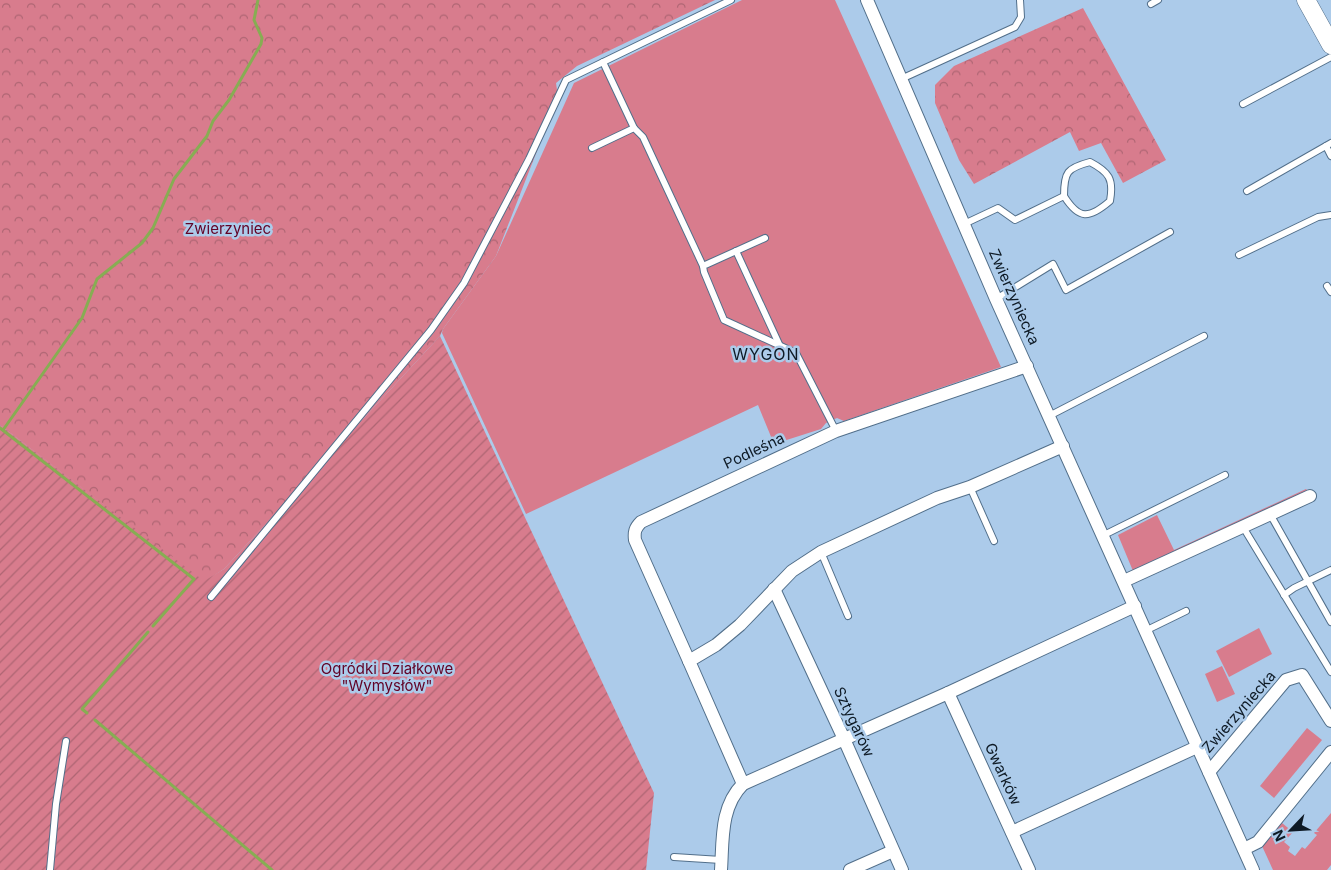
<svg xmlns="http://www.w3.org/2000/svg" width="1331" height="870" font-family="Inter,sans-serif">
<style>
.green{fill:#d87c8d}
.forest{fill:url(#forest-crowns)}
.garden{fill:url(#garden-furrows)}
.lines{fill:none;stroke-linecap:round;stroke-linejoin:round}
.stream{stroke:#87ad53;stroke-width:3}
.lane-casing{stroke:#526f8a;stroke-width:8}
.street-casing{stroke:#526f8a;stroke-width:14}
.secondary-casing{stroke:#526f8a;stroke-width:19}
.lane{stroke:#fff;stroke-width:6}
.street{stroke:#fff;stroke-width:12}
.secondary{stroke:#fff;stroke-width:18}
.labels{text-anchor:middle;stroke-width:5;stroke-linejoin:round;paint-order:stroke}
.park-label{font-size:15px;fill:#620326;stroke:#accbea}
.street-label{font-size:15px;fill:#0e1a25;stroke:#accbea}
.neighbourhood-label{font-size:16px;letter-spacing:1px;fill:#0e1a25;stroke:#accbea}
</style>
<defs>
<pattern id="forest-crowns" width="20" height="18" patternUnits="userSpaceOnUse" patternTransform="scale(1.25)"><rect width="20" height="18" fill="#d87c8d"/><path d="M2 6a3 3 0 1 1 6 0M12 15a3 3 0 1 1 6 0" fill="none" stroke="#ae6573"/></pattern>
<pattern id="garden-furrows" width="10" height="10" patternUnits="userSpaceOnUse" patternTransform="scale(1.25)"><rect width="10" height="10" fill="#d87c8d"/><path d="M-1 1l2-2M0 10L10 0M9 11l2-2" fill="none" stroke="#ae6573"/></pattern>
</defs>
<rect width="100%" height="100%" fill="#accbea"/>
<g class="green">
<path d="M742 0H835L1001 367 844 421 837 418 826 423 821 429 774 444 758 405 526 514 442 333 443 329 496 256 574 83Z"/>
<path d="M1306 489 1308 491 1133 571 1118 535 1157 515 1174 550Z"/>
<path d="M1259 628 1272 654 1229 677 1216 651Z"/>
<path d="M1222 666 1235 694 1217 702 1205 674Z"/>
<path d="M1307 728 1322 740 1274 798 1260 786Z"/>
<path d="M1331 813V865L1327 870H1273L1262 846 1282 823 1293 832 1284 842 1290 847 1288 851 1295 856 1302 847 1305 849 1317 835 1314 833Z"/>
</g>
<g class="forest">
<path d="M0 0H715L577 66 556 83 558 97 496 256 443 329 440 336 224 569 204 582 0 425Z"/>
<path d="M1083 8 1166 160 1123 183 1101 143 1079 151 1070 132 974 184 959 160 935 103V85L954 66Z"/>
</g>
<path class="garden" d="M440 336 654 793 646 870H0V425L204 581 224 569Z"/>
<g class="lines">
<g class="stream">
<path d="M0 428 194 579 153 626"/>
<path d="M3 430 82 318 97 279 142 243 153 228 174 179 207 136 213 121 229 100 261 44 262 38 254 20 258 0"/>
<path d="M87 713 82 709 148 632"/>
<path d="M95 720 272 870"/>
</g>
<defs>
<g id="lane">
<path d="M1151 4 1158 0"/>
<path d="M603 62 634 128"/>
<path d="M901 79 1015 27 1021 17 1020 0"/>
<path d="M1243 104 1331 57"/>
<path d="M1326 146 1331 156"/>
<path d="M592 148 634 128 643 137 703 266"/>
<path d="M1247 191 1331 143"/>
<path d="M964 224 998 208 1015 220 1064 196C1079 220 1089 219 1110 201 1114 179 1109 172 1090 162 1067 168 1064 172 1064 196"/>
<path d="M765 238 703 266 704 272 724 320 796 353 836 431"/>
<path d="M736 251 779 344"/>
<path d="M1239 255 1318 217 1331 215"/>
<path d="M1327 286 1331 292"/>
<path d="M996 299 1053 264 1066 290 1170 232"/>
<path d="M1049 416 1204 336"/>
<path d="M970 487 994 541"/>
<path d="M1270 514 1331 622"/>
<path d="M1243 527 1331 672"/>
<path d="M1104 535 1225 475"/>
<path d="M821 552 848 616"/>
<path d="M1284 595 1294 588 1331 570"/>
<path d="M211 597 431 330 464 283 529 159 566 80 731 0"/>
<path d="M1145 631 1186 611"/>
<path d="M674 857 721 860"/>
<path d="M50 870 56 804 66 741"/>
</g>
<g id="street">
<path d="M867 0 996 299 1253 870"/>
<path d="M1124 581 1310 496"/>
<path d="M774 589 844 739 902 870"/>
<path d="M689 661 635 540C634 532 635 528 641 522L836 431 1027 366"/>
<path d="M948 693 1029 870"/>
<path d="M1209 772 1286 680 1302 675 1331 721"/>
<path d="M743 784 689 661 716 645 740 625 792 571 821 552 937 498 970 487 1063 446"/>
<path d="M1012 832 1197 747"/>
<path d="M1244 849 1258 842 1331 752"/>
<path d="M721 870C723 840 720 807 743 784L948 693 1135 606"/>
<path d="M850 870 893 851"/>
</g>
<path id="secondary" d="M1306 0 1331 45"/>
</defs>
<use href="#lane" class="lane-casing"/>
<use href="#street" class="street-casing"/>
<use href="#secondary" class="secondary-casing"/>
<use href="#lane" class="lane"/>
<use href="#street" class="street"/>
<use href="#secondary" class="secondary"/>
</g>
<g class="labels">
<g class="park-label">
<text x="228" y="234">Zwierzyniec</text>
<text x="387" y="674">Ogródki Działkowe<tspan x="387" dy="17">"Wymysłów"</tspan></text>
</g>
<g class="street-label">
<text transform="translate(1014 297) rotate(66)" y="5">Zwierzyniecka</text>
<text transform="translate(754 451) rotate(-25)" y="5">Podleśna</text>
<text transform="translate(1239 712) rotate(-49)" y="5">Zwierzyniecka</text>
<text transform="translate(854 722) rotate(65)" y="5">Sztygarów</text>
<text transform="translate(1003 774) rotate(65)" y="5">Gwarków</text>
</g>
<g class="neighbourhood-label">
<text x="766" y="360">WYGON</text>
</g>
</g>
<g transform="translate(1291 830) rotate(245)" stroke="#accbea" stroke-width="4" paint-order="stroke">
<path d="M0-4L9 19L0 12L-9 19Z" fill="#0e1a25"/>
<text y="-8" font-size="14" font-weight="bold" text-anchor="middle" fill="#0e1a25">N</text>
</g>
</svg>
